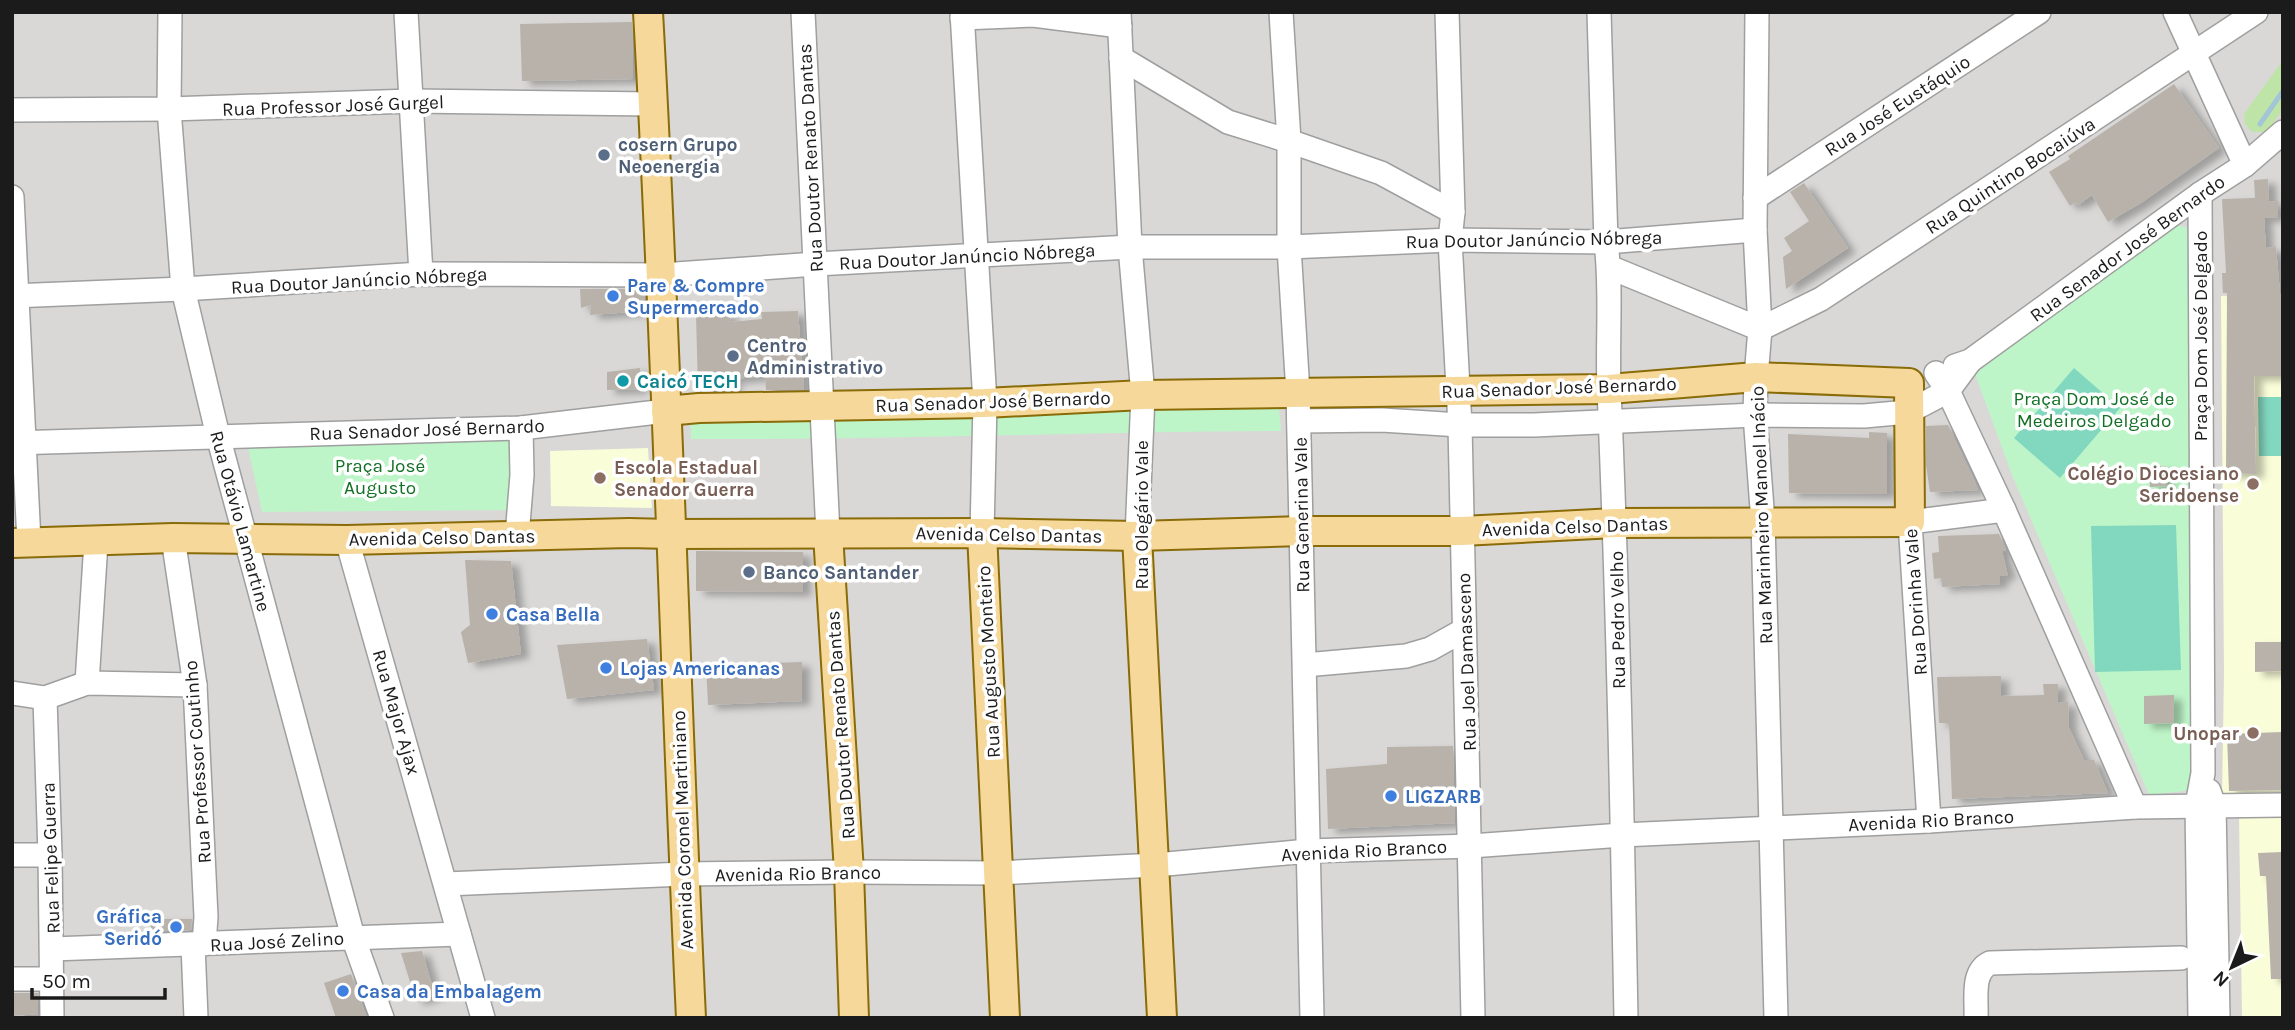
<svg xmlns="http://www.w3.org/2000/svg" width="2295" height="1030" font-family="Karla,sans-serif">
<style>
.residential{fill:#d9d8d7}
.education{fill:#f9fdd8}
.grass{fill:#bfe4a8}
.park{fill:#bef5c8}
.pitch{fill:#82d7bf}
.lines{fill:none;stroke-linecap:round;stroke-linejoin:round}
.stream{stroke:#a3c6d7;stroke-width:5}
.building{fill:#b8b2aa;filter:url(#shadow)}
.minor-casing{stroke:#9f9f9f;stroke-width:26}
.major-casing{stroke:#896b08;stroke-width:32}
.minor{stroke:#fff;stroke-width:23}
.major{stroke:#f6d89b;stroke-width:28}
.service-dot{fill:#5c6f8a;stroke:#fff;stroke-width:2.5}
.shop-dot{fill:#3f7fe0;stroke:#fff;stroke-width:2.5}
.culture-dot{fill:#0f9aa8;stroke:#fff;stroke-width:2.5}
.education-dot{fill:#8d6e63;stroke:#fff;stroke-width:2.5}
.labels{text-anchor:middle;stroke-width:7;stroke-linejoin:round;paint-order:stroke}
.street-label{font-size:19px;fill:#1b1b1b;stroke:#fff}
.service-label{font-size:19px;font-weight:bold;fill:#4e5e75;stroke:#fff;text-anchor:start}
.shop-label{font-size:19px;font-weight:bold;fill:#366cbe;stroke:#fff;text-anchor:start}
.culture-label{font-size:19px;font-weight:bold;fill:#0d838f;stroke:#fff;text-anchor:start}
.park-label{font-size:19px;fill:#117023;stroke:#fff}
.education-label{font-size:19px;font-weight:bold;fill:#785e54;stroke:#fff;text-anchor:end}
</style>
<defs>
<filter id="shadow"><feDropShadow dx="8" dy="4.5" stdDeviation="3.5" flood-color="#0004"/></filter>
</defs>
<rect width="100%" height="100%" fill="#ece9e0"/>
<rect class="residential" x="12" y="12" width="2271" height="1006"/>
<g class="education">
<path d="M2283 293V795L2222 796 2224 672 2221 296Z"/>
<path d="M648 448 652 508 551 506 550 451Z"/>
<path d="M2283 812V1018H2242L2239 814Z"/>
</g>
<path class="grass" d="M2283 60V109L2267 132H2252L2245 124 2244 114Z"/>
<g class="park">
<path d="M2174 224 2191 229 2201 789 2149 795 2012 475 1974 371Z"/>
<path d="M1278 398 1281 431C1084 432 887 440 691 439L690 413Z"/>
<path d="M509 440 513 510 262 512 248 447 256 442Z"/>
</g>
<g class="pitch">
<path d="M2074 368 2120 408 2060 478 2014 438Z"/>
<path d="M2258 397H2283V456H2259Z"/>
<path d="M2176 525 2181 670 2095 672 2091 526Z"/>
</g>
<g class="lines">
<path class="stream" d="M2260 124 2283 91"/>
</g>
<g class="building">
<path d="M632 22 633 79 522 81 520 24Z"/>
<path d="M2174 84 2219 148 2141 203 2108 222 2092 195 2078 205 2076 202 2070 206 2049 172 2070 159 2068 156Z"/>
<path d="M2268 179 2269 202 2278 201V217L2264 218 2266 248 2276 247 2280 293H2283V376H2254L2256 474 2226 473 2227 293H2223L2222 273H2226L2222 199 2255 198 2254 180Z"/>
<path d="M1804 183 1848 248 1786 289 1783 257 1792 251 1784 238 1809 221 1790 192Z"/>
<path d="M580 289H645V311L590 315 591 305 581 308Z"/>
<path d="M798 311 804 390H766L765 376 733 379V391H698L696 315 729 313 731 322 762 319 761 312Z"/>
<path d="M640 368V389L607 390V372Z"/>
<path d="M1948 425 1974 480 1978 490 1930 492 1926 465V426Z"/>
<path d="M1869 432 1887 433V494L1789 493 1788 434 1869 438Z"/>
<path d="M2166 466 2167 486 2150 487 2149 467Z"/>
<path d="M1999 534 2006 550 2002 551 2008 576H2000V584L1942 587 1941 578 1934 579 1932 553 1939 552 1938 536Z"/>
<path d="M696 551 803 552V592L696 591Z"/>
<path d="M465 560 511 561 521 654 468 663 461 632 470 625Z"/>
<path d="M647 639 654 690 567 699 557 645Z"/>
<path d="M2255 642H2283V671L2255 672Z"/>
<path d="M802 662V701L708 705 706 665Z"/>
<path d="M2001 676V696L2044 695 2043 684H2058V703L2068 702 2069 728 2084 760H2094L2108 793 1952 799 1949 723H1939L1937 677Z"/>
<path d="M2174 695V723L2144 724V696Z"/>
<path d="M2283 732V790L2229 791 2227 734Z"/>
<path d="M1453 746 1455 823 1328 829 1326 769 1387 764V747Z"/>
<path d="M2283 852V979H2271L2266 876H2260L2258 853Z"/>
<path d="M151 919H192L191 930 151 931Z"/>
<path d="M422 951 435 995 416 1001 401 953Z"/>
<path d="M351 974 367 1018H336L324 983Z"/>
<path d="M12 993H38V1014L12 1016Z"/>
</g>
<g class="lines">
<defs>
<g id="minor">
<path d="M170 12 169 109 183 289 218 436 353 937 382 1018"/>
<path d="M406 12 421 274"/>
<path d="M803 12 828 534"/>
<path d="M962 12 985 403 982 533"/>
<path d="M1119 12 1130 247 1143 395 1137 536"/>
<path d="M1281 12 1289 141V247L1298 393 1312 1018"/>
<path d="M1447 12 1453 212 1450 240 1460 425 1473 1018"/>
<path d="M1599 12 1606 242C1612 291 1607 341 1609 390 1618 599 1622 809 1626 1018"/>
<path d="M1757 12 1755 230 1760 329 1756 377 1755 415 1763 522 1776 1018"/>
<path d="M2175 12 2245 165"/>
<path d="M962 18 1033 15 1120 26"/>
<path d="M1121 58 1228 122 1289 141 1381 173 1453 212"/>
<path d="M12 110 169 109 411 101 653 104"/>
<path d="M2200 194 2203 773 2197 805 2200 1018"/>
<path d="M12 197 29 542"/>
<path d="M1755 198 2039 12"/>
<path d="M1609 267 1760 329 1821 299 2256 12"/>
<path d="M12 296 183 289 421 274 662 275 816 264 1130 247H1289L1450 240 1606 242 1755 230"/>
<path d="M1955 366 1970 361 2200 194 2245 165 2283 132"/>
<path d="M1936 373 1948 391 2004 510 2135 807"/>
<path d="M1299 421 1382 420 1460 425H1534L1755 415 1864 416 1908 412 1948 391 1970 361"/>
<path d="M12 443 521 428 666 411"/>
<path d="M517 536 522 475 521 428"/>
<path d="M173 538 195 685 206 917 204 944"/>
<path d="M347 540 483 1018"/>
<path d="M1305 665 1406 656 1430 649 1464 630"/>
<path d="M87 683 96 542"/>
<path d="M12 693 45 698 87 683 195 685"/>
<path d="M45 698 50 855 52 1018"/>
<path d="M2209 791 2214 805 2218 1018"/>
<path d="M1929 821 1910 522 2004 510"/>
<path d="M12 855H50"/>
<path d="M446 884 684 874 849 872 997 873 1156 865 1308 851 1471 846 1622 835 1929 821 2135 807 2283 805"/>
<path d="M193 945 196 1018"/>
<path d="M52 949 459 934"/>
<path d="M12 979H52"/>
<path d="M1976 1018C1977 999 1971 972 1990 963L2181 958"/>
</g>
<g id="major">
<path d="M648 12C667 347 675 683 691 1018"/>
<path d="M982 533 1005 1018"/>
<path d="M828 534 849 872 854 1018"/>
<path d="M1137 536 1162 1018"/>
<path d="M12 543 173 538 347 540 629 533 670 534 982 533 1137 536 1302 531H1462L1615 523 1910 522 1909 383 1756 377 1609 389 1143 395 985 403 699 408 666 411"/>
</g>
</defs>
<use href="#minor" class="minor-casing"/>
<use href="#major" class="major-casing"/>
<use href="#minor" class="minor"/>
<use href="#major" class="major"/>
</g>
<g class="service-dot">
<circle cx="604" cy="155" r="7"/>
<circle cx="733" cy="356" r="7"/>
<circle cx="749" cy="572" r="7"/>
</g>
<g class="shop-dot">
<circle cx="613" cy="296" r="7"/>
<circle cx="492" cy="614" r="7"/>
<circle cx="606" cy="668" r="7"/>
<circle cx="1391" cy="796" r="7"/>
<circle cx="176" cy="927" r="7"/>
<circle cx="343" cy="991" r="7"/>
</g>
<circle class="culture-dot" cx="623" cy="381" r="7"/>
<g class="education-dot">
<circle cx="600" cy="478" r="7"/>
<circle cx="2253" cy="484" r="7"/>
<circle cx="2253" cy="733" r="7"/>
</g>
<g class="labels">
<g class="street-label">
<text transform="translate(333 105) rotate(-2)" y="7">Rua Professor José Gurgel</text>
<text transform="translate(1897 105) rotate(-33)" y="7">Rua José Eustáquio</text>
<text transform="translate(810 158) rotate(-93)" y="7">Rua Doutor Renato Dantas</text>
<text transform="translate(2010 175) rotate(-33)" y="7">Rua Quintino Bocaiúva</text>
<text transform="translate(1534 239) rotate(-1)" y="7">Rua Doutor Janúncio Nóbrega</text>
<text transform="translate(2127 248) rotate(-36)" y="7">Rua Senador José Bernardo</text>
<text transform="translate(967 256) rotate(-3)" y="7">Rua Doutor Janúncio Nóbrega</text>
<text transform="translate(359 280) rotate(-3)" y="7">Rua Doutor Janúncio Nóbrega</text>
<text transform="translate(2200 336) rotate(-90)" y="7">Praça Dom José Delgado</text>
<text transform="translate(1559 387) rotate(-2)" y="7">Rua Senador José Bernardo</text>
<text transform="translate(993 401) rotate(-2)" y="7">Rua Senador José Bernardo</text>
<text transform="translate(427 429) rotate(-2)" y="7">Rua Senador José Bernardo</text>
<text transform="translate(1141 515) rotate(-90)" y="7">Rua Olegário Vale</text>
<text transform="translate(1301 515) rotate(-91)" y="7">Rua Generina Vale</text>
<text transform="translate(1761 515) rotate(-92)" y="7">Rua Marinheiro Manoel Inácio</text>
<text transform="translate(241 521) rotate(75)" y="7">Rua Otávio Lamartine</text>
<text transform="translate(1575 526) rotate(-2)" y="7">Avenida Celso Dantas</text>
<text transform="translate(1009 534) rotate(1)" y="7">Avenida Celso Dantas</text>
<text transform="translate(442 537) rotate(-1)" y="7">Avenida Celso Dantas</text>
<text transform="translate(1915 602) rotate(-94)" y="7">Rua Dorinha Vale</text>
<text transform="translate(1617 620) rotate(-91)" y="7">Rua Pedro Velho</text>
<text transform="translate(988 662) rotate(-93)" y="7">Rua Augusto Monteiro</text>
<text transform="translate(1466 662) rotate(-92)" y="7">Rua Joel Damasceno</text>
<text transform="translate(397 712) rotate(74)" y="7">Rua Major Ajax</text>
<text transform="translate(840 725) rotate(-94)" y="7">Rua Doutor Renato Dantas</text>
<text transform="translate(197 762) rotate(-94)" y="7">Rua Professor Coutinho</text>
<text transform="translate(1931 820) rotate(-3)" y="7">Avenida Rio Branco</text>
<text transform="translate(682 830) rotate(-92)" y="7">Avenida Coronel Martiniano</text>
<text transform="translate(1364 850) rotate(-3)" y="7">Avenida Rio Branco</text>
<text transform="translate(50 858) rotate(-92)" y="7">Rua Felipe Guerra</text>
<text transform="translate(798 873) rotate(-1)" y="7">Avenida Rio Branco</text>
<text transform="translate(277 941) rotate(-3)" y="7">Rua José Zelino</text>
</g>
<g class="service-label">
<text x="618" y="151">cosern Grupo<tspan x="618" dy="22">Neoenergia</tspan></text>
<text x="747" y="352">Centro<tspan x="747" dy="22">Administrativo</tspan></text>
<text x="763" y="579">Banco Santander</text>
</g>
<g class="shop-label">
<text x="627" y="292">Pare &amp; Compre<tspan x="627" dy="22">Supermercado</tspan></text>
<text x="506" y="621">Casa Bella</text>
<text x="620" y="675">Lojas Americanas</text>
<text x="1405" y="803">LIGZARB</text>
<text x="162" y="923" text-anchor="end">Gráfica<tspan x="162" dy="22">Seridó</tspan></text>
<text x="357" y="998">Casa da Embalagem</text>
</g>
<g class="culture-label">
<text x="637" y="388">Caicó TECH</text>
</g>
<g class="park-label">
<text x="2094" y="405">Praça Dom José de<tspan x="2094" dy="22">Medeiros Delgado</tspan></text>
<text x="380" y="472">Praça José<tspan x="380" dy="22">Augusto</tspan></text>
</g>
<g class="education-label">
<text x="614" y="474" text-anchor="start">Escola Estadual<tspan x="614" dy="22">Senador Guerra</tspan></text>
<text x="2239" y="480">Colégio Diocesiano<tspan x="2239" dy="22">Seridoense</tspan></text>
<text x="2239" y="740">Unopar</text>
</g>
</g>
<rect width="2295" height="1030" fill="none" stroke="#1b1b1b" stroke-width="28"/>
<g transform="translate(2232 967) rotate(223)" stroke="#ffffff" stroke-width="5" paint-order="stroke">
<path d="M0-5L12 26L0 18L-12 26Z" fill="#1b1b1b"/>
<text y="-10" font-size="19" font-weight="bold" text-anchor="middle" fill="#1b1b1b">N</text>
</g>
<path d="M32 988v10h133v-10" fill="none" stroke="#1b1b1b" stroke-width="3.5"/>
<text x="42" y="988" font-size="21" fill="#1b1b1b" stroke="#ffffff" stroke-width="5" paint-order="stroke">50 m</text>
</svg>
